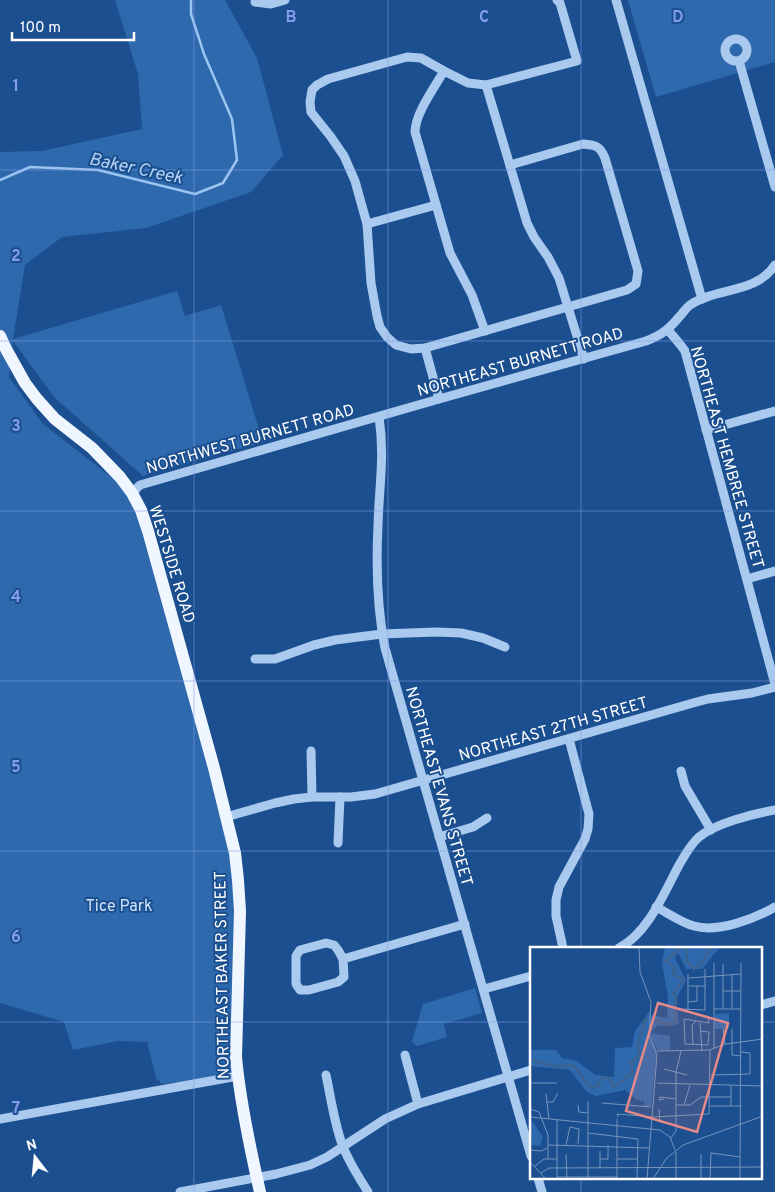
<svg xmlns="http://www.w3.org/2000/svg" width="775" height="1192" font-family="Overpass,sans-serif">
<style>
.green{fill:#2e69ad}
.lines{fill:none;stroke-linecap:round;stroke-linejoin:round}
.stream{stroke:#9cc4f0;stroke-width:2.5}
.minor{stroke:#a9c9ee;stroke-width:9}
.major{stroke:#f0f6ff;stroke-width:12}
.grid{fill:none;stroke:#839eea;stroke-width:1;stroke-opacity:0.55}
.labels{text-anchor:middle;stroke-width:4;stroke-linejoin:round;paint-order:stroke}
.street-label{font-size:16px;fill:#fff;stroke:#1b4f8f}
.park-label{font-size:16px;fill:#cfe3fa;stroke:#1b4f8f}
.water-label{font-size:18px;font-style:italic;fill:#b5d3f5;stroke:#1b4f8f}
.inset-river{fill:none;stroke:#3c6290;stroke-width:2.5}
.inset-road{fill:none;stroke:#7695bc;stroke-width:1}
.view{fill:#e88989;fill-opacity:0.15;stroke:#e88989;stroke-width:2.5}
.inset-edge{fill:none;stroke:#fff;stroke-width:2.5}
.grid-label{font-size:16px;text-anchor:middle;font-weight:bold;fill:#839eea;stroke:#1b4f8f;stroke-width:4;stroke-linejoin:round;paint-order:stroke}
</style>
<rect width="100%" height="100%" fill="#1b4f8f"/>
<g class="green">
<path d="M115 0H225L257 58 283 155 251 192 146 228 62 237 25 265 13 339 177 291 185 316 221 305 263 442 143 476 54 397 13 341 9 377 43 424 132 493 213 765 240 896 238 1076 161 1084 159 1080 157 1081 147 1042 118 1041 73 1050 64 1022 0 1003V152L42 151 142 129 138 74Z"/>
<path d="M628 0H775V62L656 97Z"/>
<path d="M475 988 482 1013 444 1024 447 1037 417 1046 412 1041 423 1004Z"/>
</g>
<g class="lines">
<path class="stream" d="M0 180 30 167 98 170 195 194 223 183 237 160 232 119 204 54 191 14V0"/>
<g class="minor">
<path d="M616 0 702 299"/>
<path d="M255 2 271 4 285 0"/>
<circle cx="736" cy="50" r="11"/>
<path d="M739 61 775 187"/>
<path d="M444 71C434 88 415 114 415 132L450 253 472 295 485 331"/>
<path d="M486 85 527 223 534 237 548 257 559 278 584 359"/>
<path d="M510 165 583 144C596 145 600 146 605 158L638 271 636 284 627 290 425 348 411 349 396 345 387 337 380 327 377 316 371 283 367 224 355 181 344 156 331 137 311 112 310 102 312 90 317 85 328 79 407 57 421 58 444 71 468 83 486 85 577 61 560 3 557 0"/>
<path d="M367 224 436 205"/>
<path d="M668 330 679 343 685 351 775 684"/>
<path d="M425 348 439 399"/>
<path d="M379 417C385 456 379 487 378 525 376 565 377 608 385 648L531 1156"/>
<path d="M706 430 775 411"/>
<path d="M132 493 140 485 439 399 646 341C662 335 669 329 680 316 683 313 686 308 690 305 717 287 756 294 775 265"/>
<path d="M747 579 775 571"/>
<path d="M255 659H275L314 645 335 640 382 634 436 632 461 633 483 638 505 647"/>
<path d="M311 751 312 797"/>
<path d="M681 771 685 786 711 830"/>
<path d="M226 817 275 803 294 799 312 797H351L375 794 693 703 708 699 752 693 775 687"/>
<path d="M439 837 473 827 487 818"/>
<path d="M338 843 340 797"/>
<path d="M656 907C668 913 682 923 694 926 718 933 754 919 775 907"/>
<path d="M563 948 556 916V900L559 887 585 839 588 829 589 814 569 739"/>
<path d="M619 948C648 933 664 893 679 865 685 855 690 845 699 837 716 823 753 814 775 810"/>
<path d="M343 959 344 977 338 982 309 990H300L296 984V956L300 950 326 943 334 945 338 950 343 959 465 924"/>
<path d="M484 989 531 976"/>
<path d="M761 1005 775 1001"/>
<path d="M405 1055 418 1104"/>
<path d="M326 1075C331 1098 334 1122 342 1144 348 1161 358 1176 368 1192"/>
<path d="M0 1119 238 1076"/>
<path d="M538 1178 542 1192"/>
<path d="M180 1192 276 1174 310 1165 327 1157 385 1119 418 1104 531 1070"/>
</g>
<path class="major" d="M0 336 6 349 25 383 37 399 55 419 92 448 120 477 132 493 141 510 148 531 214 768 235 853 238 880 240 911 236 1057C240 1102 250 1148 260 1192"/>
</g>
<path class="grid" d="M194 0V1192M388 0V1192M581 0V948M0 170H775M0 341H775M0 511H775M0 681H775M0 851H775M0 1022H531M761 1022H775M581 1178V1192"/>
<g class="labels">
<g class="street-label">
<text transform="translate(520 361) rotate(-16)" y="6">NORTHEAST BURNETT ROAD</text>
<text transform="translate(250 438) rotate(-16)" y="6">NORTHWEST BURNETT ROAD</text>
<text transform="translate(728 457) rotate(74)" y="6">NORTHEAST HEMBREE STREET</text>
<text transform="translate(173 564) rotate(73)" y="6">WESTSIDE ROAD</text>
<text transform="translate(553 728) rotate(-16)" y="6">NORTHEAST 27TH STREET</text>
<text transform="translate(440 786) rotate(74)" y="6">NORTHEAST EVANS STREET</text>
<text transform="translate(221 975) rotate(-91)" y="6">NORTHEAST BAKER STREET</text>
</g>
<g class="park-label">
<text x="119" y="911">Tice Park</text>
</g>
<g class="water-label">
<text transform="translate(136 168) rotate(12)" y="6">Baker Creek</text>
</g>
</g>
<g transform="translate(530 947)">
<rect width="232" height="232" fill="#1b4f8f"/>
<path d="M135 0H190L172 22H156L148 6 145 11 156 34 146 52 149 77 127 79 120 86 140 89V103H128L122 93 127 104 121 160 114 159V154L107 153 95 143 66 149 57 145 40 123 0 119V103H26L32 111 47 114 65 128 84 130 85 101 102 100 105 84 120 64V68L137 71 138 50 132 16ZM199 66V81L185 82V67ZM0 171 13 190 10 199 0 198Z" fill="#2e69ad"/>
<path class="inset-river" d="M158 0 156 13 164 22 172 16 181 0M122 72 140 78 145 76 146 50 143 46 154 33 144 28V20L136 14 151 0M0 113 27 120 43 118 61 141 69 139 70 132 75 130 79 131 84 140 103 126 101 115 109 110 108 97 115 73 118 72"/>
<path class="inset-road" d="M109 0 110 25 121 55 119 88 127 108 117 232M184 16V101M159 31 211 27M159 39H176M193 44H211M158 55 167 54V39M151 62 175 63V22M184 62H211M193 62V17M202 62V27M158 63V27M170 76 172 104M193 80 195 97M202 82V108L211 109M170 84 179 85 178 98 155 97 154 72 179 76 178 70M163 98 162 78 166 74M127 104 179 103 196 97 233 92M134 122 157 128M181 128 220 127V106L211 105M0 136H27M127 136 233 139M16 147 19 172M134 152 129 153 130 150 146 152M16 155H23L28 146M72 156 121 160M48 158 49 165 58 166M146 158H160L171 150H201M154 158 160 138M180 159H211M201 159V139M0 162 9 165 18 188V212M129 162 130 175 136 176M0 170 130 183 140 190 145 203M88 170 87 167 124 170 179 167 180 103M87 172V232M58 186 108 192 107 232M141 191 146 184V125L151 104M18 198 119 201M36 198 40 180 49 182 48 197M0 203 11 204 17 201M70 204V221M146 205V232M36 207 37 232M171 207V232M70 212H78V198M87 212H107M0 215 16 232M5 219 14 212H27M11 226 19 221 233 220M27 230H87M27 232V173M58 232V154M123 232 136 212 153 198 233 169M180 232 181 206 210 210M208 232H233M210 232 211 16"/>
<path class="view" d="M128 56 198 76 167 185 96 164Z"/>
<rect width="232" height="232" class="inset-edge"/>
</g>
<g class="grid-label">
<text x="291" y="22">B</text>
<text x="484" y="22">C</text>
<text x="678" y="22">D</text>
<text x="16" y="91">1</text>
<text x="16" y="261">2</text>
<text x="16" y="431">3</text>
<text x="16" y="602">4</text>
<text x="16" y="772">5</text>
<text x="16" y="942">6</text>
<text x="16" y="1113">7</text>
</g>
<g transform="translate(35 1157) rotate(344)" stroke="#1b4f8f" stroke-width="4" paint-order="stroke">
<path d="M0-4L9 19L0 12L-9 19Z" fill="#ffffff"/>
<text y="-8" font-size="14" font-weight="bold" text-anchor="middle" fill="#ffffff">N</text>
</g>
<path d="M12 32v8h122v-8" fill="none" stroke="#ffffff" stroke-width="2.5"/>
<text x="20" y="32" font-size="15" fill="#ffffff" stroke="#1b4f8f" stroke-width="4" paint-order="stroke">100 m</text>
</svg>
